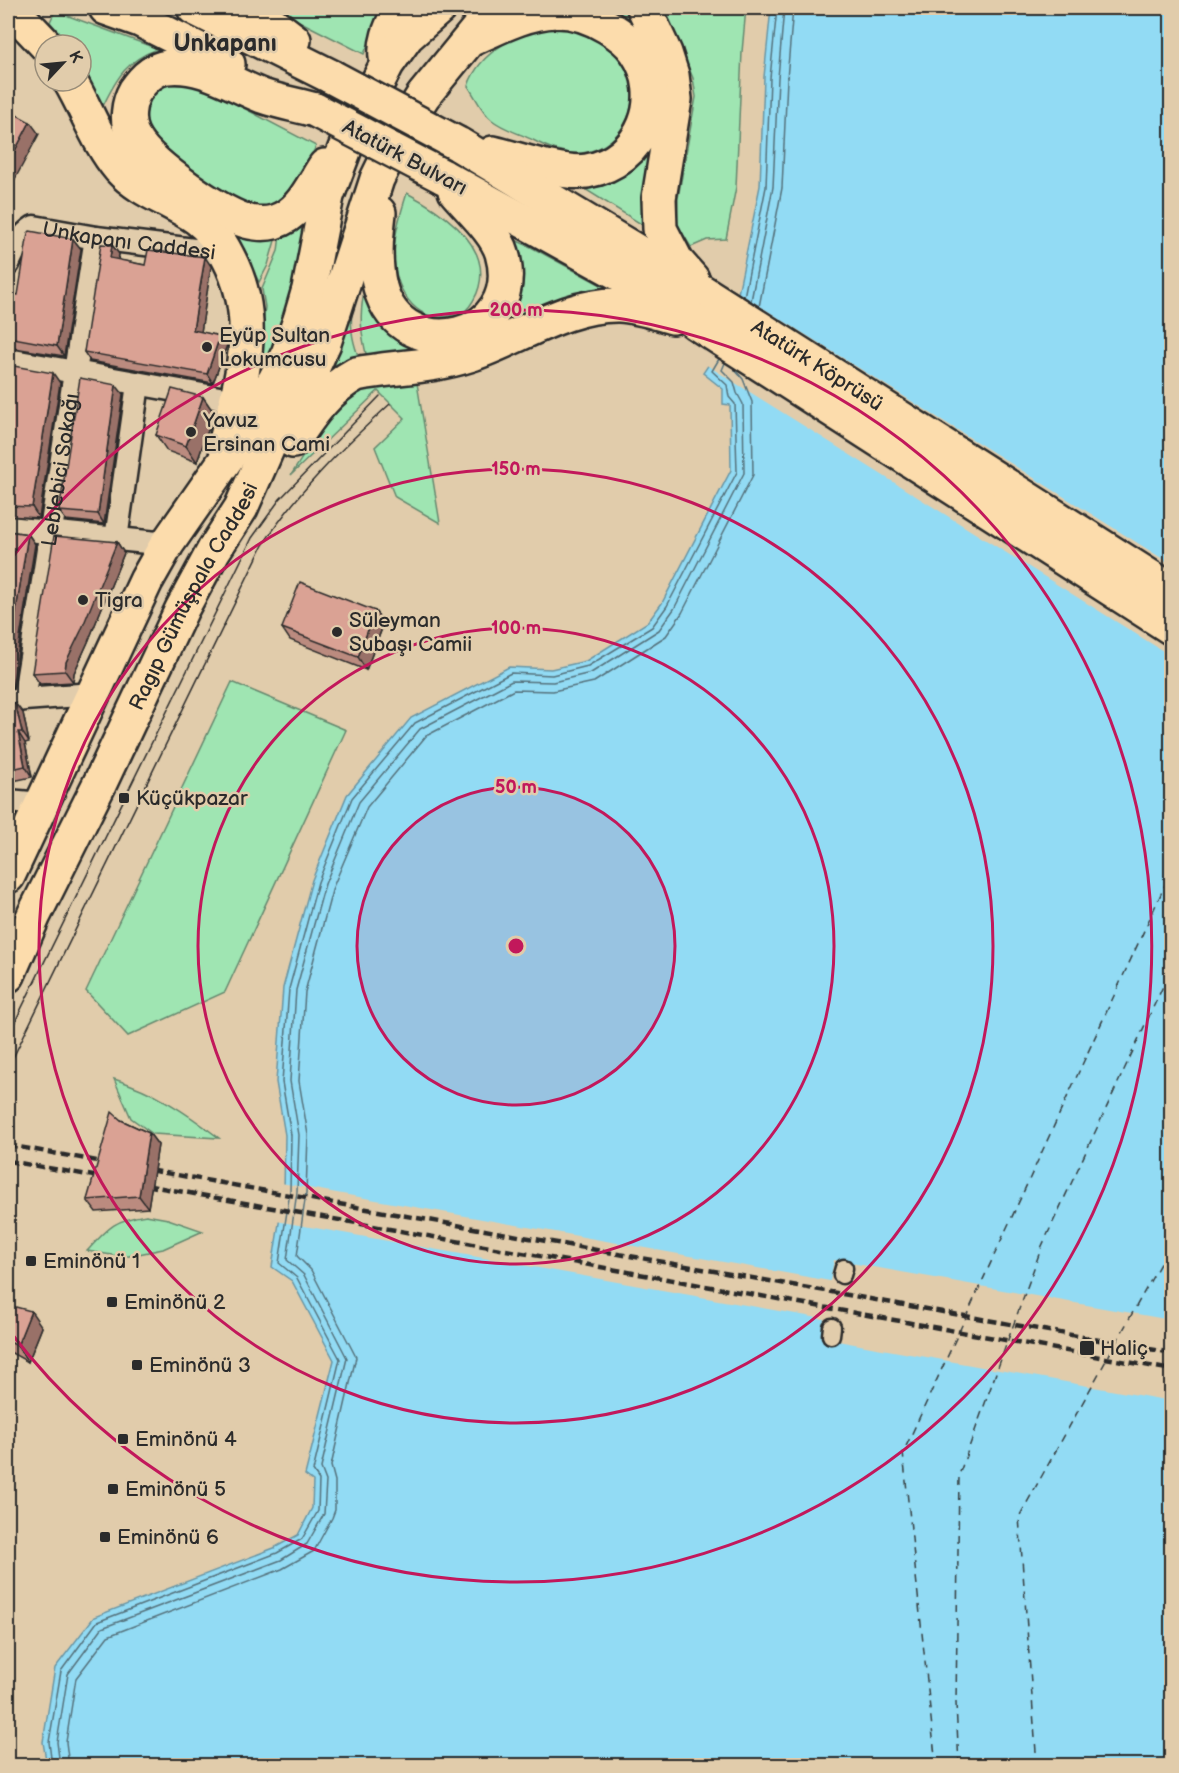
<svg xmlns="http://www.w3.org/2000/svg" width="1179" height="1773" font-family="'Balsamiq Sans',sans-serif">
<style>
.green{fill:#9fe5b2;stroke:#65886e;stroke-width:1.5}
.water{fill:#92dbf4;stroke:#6995a4;stroke-width:1.5}
.pier{fill:#e1ccab}
.lines{fill:none;stroke-linecap:round;stroke-linejoin:round}
.shore{stroke:#54717b;stroke-width:1.5}
.ferry{stroke:#353d3f;stroke-width:1.5;stroke-dasharray:8 6;stroke-linecap:butt}
.pedestrian-casing{stroke:#2b2b2b;stroke-width:21}
.minor-casing{stroke:#2b2b2b;stroke-width:27}
.primary-casing{stroke:#2b2b2b;stroke-width:38}
.pedestrian{stroke:#e1ccab;stroke-width:16}
.minor{stroke:#e1ccab;stroke-width:22}
.primary{stroke:#fcdcac;stroke-width:33}
.tram{stroke:#2b2b2b;stroke-width:1.5}
.rail{stroke:#2b2b2b;stroke-width:4.5;stroke-dasharray:9 4.5;stroke-linecap:butt}
.primary-bridge-casing{stroke:#2b2b2b;stroke-width:38;stroke-linecap:butt}
.primary-bridge{stroke:#fcdcac;stroke-width:33}
.wall{fill:#bb8b7f;stroke:#2b2b2b;stroke-width:1.5}
.shaded-wall{fill:#997168;stroke:#2b2b2b;stroke-width:1.5}
.building{fill:#daa294;stroke:#2b2b2b;stroke-width:1.5}
.ring{fill:none;stroke:#c2185b;stroke-width:3}
.poi-dot{fill:#2b2b2b;stroke:#e1ccab;stroke-width:2}
.labels{text-anchor:middle;stroke-width:5;stroke-linejoin:round;paint-order:stroke}
.street-label{font-size:21px;fill:#2b2b2b;stroke:#e1ccab}
.poi-label{font-size:21px;fill:#2b2b2b;stroke:#e1ccab;text-anchor:start}
.quarter-label{font-size:24px;font-weight:bold;fill:#2b2b2b;stroke:#e1ccab}
.centre{fill:#c2185b;stroke:#e1ccab;stroke-width:3}
.ring-label{font-size:18px;text-anchor:middle;font-weight:bold;fill:#c2185b;stroke:#e1ccab;stroke-width:5;stroke-linejoin:round;paint-order:stroke}
</style>
<rect width="100%" height="100%" fill="#e1ccab"/>
<filter id="ink" filterUnits="userSpaceOnUse"><feTurbulence type="fractalNoise" baseFrequency=".0167" numOctaves="2"/><feDisplacementMap in="SourceGraphic" scale="12" xChannelSelector="R" yChannelSelector="G"/><feConvolveMatrix kernelMatrix="1 2 1 2 8 2 1 2 1" color-interpolation-filters="sRGB"/></filter>
<g filter="url(#ink)">
<g class="green">
<path d="M278 8H383L364 54 287 15Z"/>
<path d="M608 8H632L644 36Z"/>
<path d="M663 8H746L742 52 736 187 726 239 707 240 691 247 677 225 678 198 696 97 693 78Z"/>
<path d="M55 11 158 49C127 60 117 77 103 106L81 63V45H69L50 22Z"/>
<path d="M555 28C562 29 571 29 578 31 590 34 604 43 613 52 620 59 627 68 630 78 640 113 617 148 582 153 565 155 548 148 533 140 521 134 503 129 492 120 482 113 475 96 468 86 480 51 520 30 555 28Z"/>
<path d="M166 84 195 86 209 90 316 146C308 164 295 194 278 203 268 209 251 206 241 202 219 192 171 157 155 139 147 131 144 122 141 111L157 87Z"/>
<path d="M654 138 647 223 641 224 580 186Z"/>
<path d="M407 193C441 211 491 243 479 287 477 295 471 306 465 311 462 313 456 314 452 315 414 327 392 283 394 252 395 231 401 212 407 193Z"/>
<path d="M301 224 303 227 297 270 280 326 262 372 258 371 265 307 262 289 278 251 280 235Z"/>
<path d="M227 229 276 237 268 265 259 282 242 248Z"/>
<path d="M508 237 531 247 603 286 613 294 486 335Z"/>
<path d="M364 292C379 325 394 339 428 351L367 358C361 333 359 317 364 292Z"/>
<path d="M352 311C350 330 353 343 360 361L326 377Z"/>
<path d="M417 383 440 523 395 497 375 447 405 418 378 391 291 475C309 449 337 393 370 386 385 383 401 384 417 383Z"/>
<path d="M232 682 346 730 225 992 128 1036 86 991Z"/>
<path d="M114 1079C154 1091 187 1113 219 1138L153 1134 131 1118Z"/>
<path d="M146 1215 168 1219 203 1231 163 1249 124 1257 87 1251C109 1227 114 1220 146 1215Z"/>
</g>
<path class="water" d="M771 8H1171V1765L47 1766 43 1742 55 1668 94 1617 274 1548 298 1535 312 1508 313 1481 305 1475 334 1360 292 1281 272 1267 284 1192 285 1135 276 1082 283 988 312 880 347 795 411 718 509 667 551 669 586 661 648 622 662 603 731 470 730 405 723 404V389L703 373 730 333 760 186 764 77Z"/>
<g class="pier">
<path d="M736 291 1171 564V656L705 364 727 331Z"/>
<path d="M281 1183 830 1281 834 1260 1171 1320V1401L821 1338 824 1319 276 1221Z"/>
</g>
<g class="lines">
<g class="shore">
<path d="M744 297 766 187 770 78 777 8"/>
<path d="M751 301 773 187 778 78 784 8"/>
<path d="M759 307 782 188 787 79 793 8"/>
<path d="M52 1766 49 1742 61 1671 97 1622 277 1553 302 1539 318 1511 319 1480 313 1471 340 1359 297 1278 279 1263 290 1192 291 1135 282 1082 289 989 318 882 352 798 415 723 511 673 552 675 588 666 652 627 667 606 737 472 735 404 729 397 727 385 712 371 719 359"/>
<path d="M60 1766 57 1742 68 1674 102 1628 281 1560 307 1544 324 1514 326 1481 321 1468 347 1358 304 1275 287 1260 297 1192 299 1135 290 1081 296 990 325 884 359 802 420 729 512 681 553 682 591 673 659 630 674 609 744 473 743 404 737 393 734 382 722 370 725 363"/>
<path d="M69 1766 66 1742 76 1678 108 1636 282 1569 314 1551 332 1518 335 1510V1481L331 1466 356 1357 311 1270 297 1256 306 1193 308 1135 299 1081 305 992 333 887 367 807 426 736 514 690 553 691 594 682 666 636 682 613 753 475 752 402 743 379 734 369"/>
</g>
<g class="ferry">
<path d="M936 1766 903 1453 1172 870"/>
<path d="M959 1766 956 1703 959 1475 1042 1246 1172 967"/>
<path d="M1037 1766 1019 1517 1172 1242"/>
</g>
<defs>
<g id="pedestrian">
<path d="M842 1275 844 1268"/>
<path d="M831 1335 832 1327"/>
</g>
<g id="minor">
<path id="s1" d="M8 264C14 250 21 235 34 227L96 238 227 254"/>
<path d="M8 360 236 401"/>
<path d="M8 528 167 544"/>
<path d="M116 539 138 384"/>
<path id="s2" d="M24 699C50 546 71 392 96 238"/>
<path d="M8 703 24 699 93 694"/>
<path d="M8 801 42 804"/>
</g>
<g id="primary">
<path d="M106 8 140 20 228 64"/>
<path d="M194 8 332 77"/>
<path d="M252 8 294 40"/>
<path d="M644 8 665 53 672 75 675 99 659 198 660 229 677 262 692 279"/>
<path d="M8 10 27 25 46 45"/>
<path d="M474 38C500 26 527 12 556 11 575 11 592 17 608 27 618 33 629 41 636 51 668 97 643 162 587 171 563 175 518 159 493 153"/>
<path d="M386 57C384 39 393 24 400 8"/>
<path d="M70 81C87 110 98 143 120 169 140 191 173 201 197 218 211 228 221 243 228 257 262 321 241 380 225 445"/>
<path d="M315 110C297 105 279 102 262 96 232 84 201 63 167 67 153 69 143 79 135 91 128 103 126 121 132 134 145 162 210 206 238 218 249 223 263 225 274 222 301 214 311 187 325 166"/>
<path id="s3" d="M458 144 679 277 1172 591"/>
<path d="M442 176 640 285 680 310 695 322 1172 628"/>
<path d="M379 213C376 238 374 262 380 287 402 370 527 340 502 253 496 232 469 208 455 191"/>
<path d="M293 441C310 415 328 389 356 374 394 367 432 367 469 355 518 339 565 304 619 305 638 306 655 312 673 317"/>
<path d="M8 876 146 581 167 544 229 455 275 380 288 354 300 320 309 289 327 196 349 138 387 64 407 36 439 8"/>
<path id="s4" d="M8 975 34 915 100 783 182 609 214 550 241 508 271 440 308 378 324 343 377 179 400 132 423 96 495 8"/>
</g>
</defs>
<use href="#pedestrian" class="pedestrian-casing"/>
<use href="#minor" class="minor-casing"/>
<use href="#primary" class="primary-casing"/>
<use href="#pedestrian" class="pedestrian"/>
<use href="#minor" class="minor"/>
<use href="#primary" class="primary"/>
<g class="tram">
<path d="M8 1036 252 538 280 499 380 396"/>
<path d="M8 1068 263 545C297 492 343 447 390 404"/>
</g>
<g class="rail">
<path d="M8 1145 114 1164"/>
<path d="M8 1161 111 1179"/>
<path d="M138 1168 1172 1353"/>
<path d="M134 1183 1172 1370"/>
</g>
<defs>
<g id="primary-bridge">
<path d="M332 77 458 144"/>
<path d="M315 110 442 176"/>
</g>
</defs>
<use href="#primary-bridge" class="primary-bridge-casing"/>
<use href="#primary-bridge" class="primary-bridge"/>
</g>
<g class="wall">
<path d="M73 239 81 249 64 356 8 347V294L18 295Z"/>
<path d="M112 245 119 254 118 260 145 265 211 266 201 332 220 336 227 345 213 383 90 361 84 352Z"/>
<path d="M8 365 60 383 39 518 8 516Z"/>
<path d="M123 394 104 524 66 520 59 511Z"/>
<path d="M203 397 214 413 197 462 167 451 156 435Z"/>
<path d="M8 531 28 534 35 544 12 688 8 690Z"/>
<path d="M117 542 124 553 88 642 74 673 73 682 40 684 32 673Z"/>
<path d="M375 611 384 623 366 670 290 640 282 628Z"/>
<path d="M8 704 23 713 29 742 25 743 32 777 8 782Z"/>
<path d="M121 1120 149 1133 158 1145 148 1208 96 1212 87 1200Z"/>
<path d="M8 1305 42 1327 28 1362 8 1351Z"/>
</g>
<g class="shaded-wall">
<path d="M30 122 39 134 8 192V164Z"/>
<path d="M73 239 81 249 64 356 57 346Z"/>
<path d="M112 245 119 254 117 268 110 258Z"/>
<path d="M205 257 211 266 200 339 193 330Z"/>
<path d="M220 336 227 345 213 383 207 374Z"/>
<path d="M53 373 60 383 39 518 32 507Z"/>
<path d="M116 385 123 394 104 524 98 514Z"/>
<path d="M203 397 214 413 197 462 186 446Z"/>
<path d="M28 534 35 544 12 688 8 681V662Z"/>
<path d="M117 542 124 553 88 642 74 673 73 682 65 671 66 662Z"/>
<path d="M375 611 384 623 366 670 358 657Z"/>
<path d="M15 703 23 713 29 742 22 732Z"/>
<path d="M18 732 25 743 32 777 25 766Z"/>
<path d="M149 1133 158 1145 148 1208 139 1196Z"/>
<path d="M31 1311 42 1327 28 1362 17 1346Z"/>
</g>
<g class="building">
<path d="M8 110 30 122 8 164Z"/>
<path d="M30 231 73 239 57 346 8 337V294L18 295 28 233Z"/>
<path d="M101 244 112 245 110 258 145 265 148 250 205 257 193 330 220 336 207 374 84 352Z"/>
<path d="M8 365 53 373 32 507 8 506Z"/>
<path d="M80 378 116 385 98 514 59 511Z"/>
<path d="M172 389 203 397 186 446 156 435Z"/>
<path d="M8 531 28 534 8 662Z"/>
<path d="M54 536 117 542 81 631 66 662 65 671 32 673Z"/>
<path d="M300 582 375 611 358 657 282 628Z"/>
<path d="M15 703 22 732H18L25 766 8 770V704Z"/>
<path d="M112 1112 121 1120 149 1133 139 1196 87 1200Z"/>
<path d="M8 1305 31 1311 17 1346 8 1341Z"/>
</g>
</g>
<circle cx="516" cy="946" r="159" fill="#c2185b" fill-opacity=".12"/>
<g class="ring">
<circle cx="516" cy="946" r="159"/>
<circle cx="516" cy="946" r="318"/>
<circle cx="516" cy="946" r="477"/>
<path d="M8 563A636 636 0 1 1 8 1329"/>
</g>
<g class="poi-dot">
<circle cx="207" cy="347" r="6"/>
<circle cx="191" cy="432" r="6"/>
<circle cx="83" cy="600" r="6"/>
<circle cx="337" cy="632" r="6"/>
<rect x="118" y="792" width="12" height="12" rx="3"/>
<rect x="25" y="1255" width="12" height="12" rx="3"/>
<rect x="106" y="1296" width="12" height="12" rx="3"/>
<rect x="1079" y="1340" width="16" height="16" rx="3"/>
<rect x="131" y="1359" width="12" height="12" rx="3"/>
<rect x="117" y="1433" width="12" height="12" rx="3"/>
<rect x="107" y="1483" width="12" height="12" rx="3"/>
<rect x="99" y="1531" width="12" height="12" rx="3"/>
</g>
<g class="labels">
<g class="street-label">
<text transform="translate(405 157) rotate(28)" y="7">Atatürk Bulvarı</text>
<text dy="7" stroke="none"><textPath href="#s1" startOffset="142">Unkapanı Caddesi</textPath></text>
<text dy="7" stroke="none"><textPath href="#s3" startOffset="422">Atatürk Köprüsü</textPath></text>
<text dy="7" stroke="none"><textPath href="#s2" startOffset="232">Leblebici Sokağı</textPath></text>
<text dy="7" stroke="none"><textPath href="#s4" startOffset="422">Ragıp Gümüşpala Caddesi</textPath></text>
</g>
<g class="poi-label">
<text x="219" y="342">Eyüp Sultan<tspan x="219" dy="24">Lokumcusu</tspan></text>
<text x="203" y="427">Yavuz<tspan x="203" dy="24">Ersinan Cami</tspan></text>
<text x="95" y="607">Tigra</text>
<text x="349" y="627">Süleyman<tspan x="349" dy="24">Subaşı Camii</tspan></text>
<text x="136" y="805">Küçükpazar</text>
<text x="43" y="1268">Eminönü 1</text>
<text x="124" y="1309">Eminönü 2</text>
<text x="1100" y="1355">Haliç</text>
<text x="149" y="1372">Eminönü 3</text>
<text x="135" y="1446">Eminönü 4</text>
<text x="125" y="1496">Eminönü 5</text>
<text x="117" y="1544">Eminönü 6</text>
</g>
<g class="quarter-label">
<text x="225" y="51">Unkapanı</text>
</g>
</g>
<circle cx="516" cy="946" r="9" class="centre"/>
<g class="ring-label">
<text x="516" y="316">200 m</text>
<text x="516" y="475">150 m</text>
<text x="516" y="634">100 m</text>
<text x="516" y="793">50 m</text>
</g>
<rect width="1179" height="1773" fill="none" stroke="#e1ccab" stroke-width="30"/>
<rect x="15" y="15" width="1149" height="1743" fill="none" stroke="#2b2b2b" stroke-width="2" filter="url(#ink)"/>
<g transform="translate(63 63) rotate(64)"><circle r="28" fill="#e1ccab" stroke="#988c78" stroke-width="1.5"/>
<path d="M0-4.5L10 22L0 15L-10 22Z" fill="#2b2b2b"/>
<text y="-9" font-size="16" font-weight="bold" text-anchor="middle" fill="#2b2b2b">K</text>
</g>
</svg>
